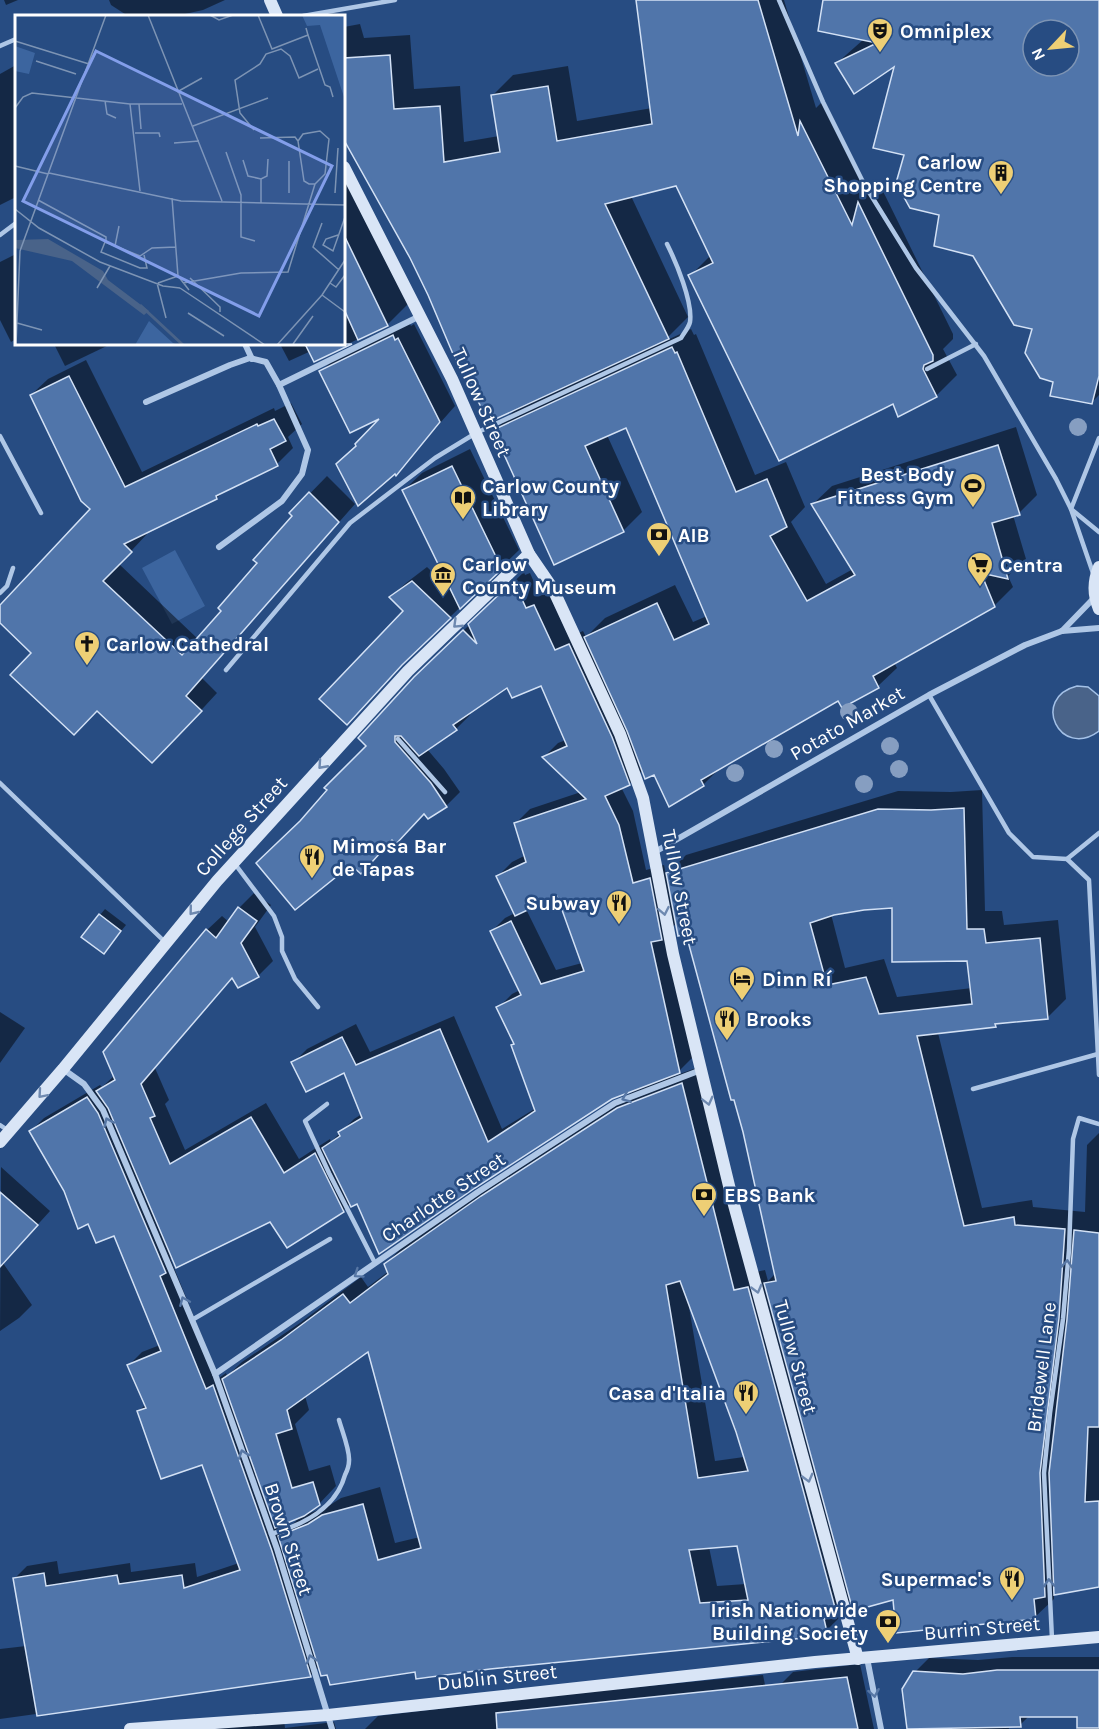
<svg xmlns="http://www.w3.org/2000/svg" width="1099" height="1729" font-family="Karla,sans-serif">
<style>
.green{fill:#3c659f}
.water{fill:#496389;stroke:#a4c1e7;stroke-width:1.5}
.shadow{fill:#0007;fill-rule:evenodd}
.building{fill:#5075aa;stroke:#d3e1f5;stroke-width:1.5;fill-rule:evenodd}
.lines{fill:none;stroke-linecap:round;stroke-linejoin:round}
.lane{stroke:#afc7e6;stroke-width:4.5}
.street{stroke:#afc7e6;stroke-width:6}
.secondary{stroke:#d9e5f6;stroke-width:12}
.tree{fill:#869ec1}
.oneway{stroke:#6e89b0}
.oneway2{stroke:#5777a5}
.labels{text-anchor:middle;stroke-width:5;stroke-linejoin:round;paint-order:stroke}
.poi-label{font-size:20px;font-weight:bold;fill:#fff;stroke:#274c82;text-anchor:start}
.street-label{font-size:20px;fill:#fff;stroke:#274c82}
.inset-river{fill:none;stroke:#496389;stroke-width:3}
.inset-road{fill:none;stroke:#7d94b4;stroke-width:1.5}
.view{fill:#839eea;fill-opacity:0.15;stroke:#839eea;stroke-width:3}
.inset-edge{fill:none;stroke:#fff;stroke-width:3}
</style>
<rect width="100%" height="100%" fill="#274c82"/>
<path class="green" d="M175 550 205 606 172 624 142 568Z"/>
<path class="water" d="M1077 686 1088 687 1099 696V731C1060 760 1030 698 1077 686Z"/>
<g class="shadow">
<path d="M4 0H18L6 5Z"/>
<path d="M109 0H225L203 10 176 16H128L111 5Z"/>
<path d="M637 0H784L816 108 822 102 868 195 879 183 953 334V339L943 349 957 375 936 396 894 402 690 276 711 255 677 185 631 196 688 317 663 342 691 329 694 335 696 334 755 475 786 462 805 507 791 522 826 584 853 569 813 504 832 486 1016 427 1037 495 1019 513 1013 515 1026 559 1008 576 1013 587 994 606 894 662 897 668 878 686 839 699 721 767 703 785 643 770 629 784 621 787 633 811 646 870 664 865 666 875 686 855 898 791 951 792 982 790 985 911H1002L1004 925 1058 920 1066 999 1047 1018 999 1022 995 1026 938 1033 982 1208 1032 1200 1033 1207 1085 1212 1087 1145 1099 1133V1586L1054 1594V1599L1035 1617 894 1598 852 1599 843 1607 844 1613 827 1630 417 1670 328 1673 320 1666 310 1676 0 1719V1649L26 1646 14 1579 27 1566 57 1561 59 1574 130 1563 131 1572 195 1563 197 1577 239 1563 203 1463 138 1412 146 1404 129 1365 142 1352 160 1345 114 1234 89 1222 66 1190 31 1131 44 1118 100 1085 102 1087 114 1076 207 930 222 916 229 922 239 908 254 893 271 905 255 927 273 961 258 976 233 977 155 1068 169 1100 165 1104 185 1150 266 1103 299 1159 330 1139 331 1142 354 1119 362 1114 344 1071 293 1063 307 1049 356 1024 370 1052 454 1016 502 1129 536 1108 516 1043 498 1008 512 994 520 990 491 932 505 918 515 913 498 876 512 862 526 855 516 823 530 809 581 792 544 757 558 743 566 740 541 684 508 685 468 713 470 715 456 729 427 749 444 769 460 792 446 806 424 813 392 838 305 818 368 745 430 663 524 572 525 575 530 573 540 596 548 592 569 637 583 631 586 637 605 618 675 585 693 622 707 616 627 427 607 435 642 512 623 531 495 430 518 407 429 294 344 123V27L360 24 364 38 410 35 414 89 460 86 464 142 499 136 492 96 513 75 568 66 577 121 652 108ZM558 894 582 963 556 970 526 909ZM893 907 969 960 972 988 897 997 884 959 845 968 831 914 864 908ZM677 923 687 932 744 1131 776 1273 768 1281 765 1270 751 1273 699 1067 674 1076 693 1057 665 934ZM641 1086 403 1246 386 1264 389 1271 368 1287 361 1277 300 1323 242 1362 227 1376 226 1373 219 1378 170 1258 270 1220 343 1211 351 1203ZM691 1306 744 1457 715 1461 689 1307ZM369 1349 420 1537 395 1543 380 1487 341 1498 327 1507 301 1516 319 1504 336 1486 330 1465 309 1471 295 1424 309 1410 305 1396ZM301 1516 283 1534 280 1524ZM738 1545 746 1584 717 1586 709 1547Z"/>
<path d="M825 0H1099V395L1092 402 1055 381 1034 328 941 214 897 64 837 63 864 39ZM1033 30H1069V66H1033Z"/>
<path d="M16 65V197L0 205V74Z"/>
<path d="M344 164 408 304 387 325 315 360 311 351 289 361 280 344H344Z"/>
<path d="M16 254V339L11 342 0 320V262Z"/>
<path d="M408 321 411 326 414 324 455 406 396 473 357 445 385 415 321 372 337 356Z"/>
<path d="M54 344H111L65 366Z"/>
<path d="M86 360 142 472 274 408 275 411 291 403 302 424 288 437 293 448 277 464 225 490 217 498 145 532 147 534 119 564 198 639 223 611 294 516 291 513 327 476 355 504 202 678 217 693 169 745 33 653 0 621V607L92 509 31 395 48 379Z"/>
<path d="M470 449 519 550 413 653 347 723 405 611 391 597 406 583 427 567 453 592 404 490 422 473Z"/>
<path d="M105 909 126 925 104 952 100 915Z"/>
<path d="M0 1012 25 1028 0 1063Z"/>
<path d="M1 1167 50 1211 3 1263 32 1305 19 1318 0 1331Z"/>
<path d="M1012 1657H1099V1729H1077L1080 1715H1030L1020 1725H1008L1009 1729H907L904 1689 915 1672 929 1658 978 1660Z"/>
<path d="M860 1664 874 1729H797L780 1685 793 1672Z"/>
<path d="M763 1675 774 1729H365L378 1716 574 1693Z"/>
<path d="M284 1720 285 1728 334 1722 336 1729H211Z"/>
</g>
<g class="building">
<path d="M636 0H758L798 136 800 121 852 225 858 202 933 355V361L924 365 923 369 937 397 898 417 893 404 779 461 688 275 713 263 676 186 605 204 669 339 489 422 453 354 428 295 410 258 344 140V58L390 55 394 109 440 106 444 162 500 152 491 95 548 86 557 141 652 124Z"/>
<path d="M823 0H1099V376L1092 404 1050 396 1053 382 1040 378 1025 353 1032 329 1014 325 973 256 934 246 939 215 910 208 896 183 904 155 873 148 894 67 854 94 835 63 877 43 818 31ZM1033 30H1069V66H1033Z"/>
<path d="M344 235 388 326 358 340 344 309Z"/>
<path d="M393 335 395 340 398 338 440 422 396 476 395 474 358 506 336 464 356 446 355 444 379 419 350 433 319 371Z"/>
<path d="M305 344H352L314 362Z"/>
<path d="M672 347 675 353 677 352 736 492 767 479 787 527 770 536 807 601 855 575 811 504 998 445 1020 515 992 523 1008 579 981 573 995 607 873 676 879 688 842 708 838 701 701 780 704 786 669 807 654 775 645 779 627 731 584 637 657 603 674 640 709 624 626 428 585 446 624 532 554 565 493 430Z"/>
<path d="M69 376 125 487 257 424 258 426 274 419 286 441 270 449 278 466 216 496 217 499 124 544 132 552 103 581 182 655 221 611 218 608 257 563 253 560 292 516 289 513 309 492 339 522 186 696 202 711 152 763 97 711 74 735 10 675 31 653 0 623V605L90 509 81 501 30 395Z"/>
<path d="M452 466 502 569 460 609 402 490Z"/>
<path d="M412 581 451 618 402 665 347 725 319 699 403 611 389 597Z"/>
<path d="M510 584 511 588 516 586 526 608 534 605 555 650 569 644 612 737 630 785 605 796 619 825 633 883 650 878 662 940 651 942 680 1073 612 1099 475 1188 379 1254 357 1204 351 1207 322 1148 340 1136 338 1132 362 1118 344 1073 306 1092 291 1062 342 1037 356 1065 440 1029 488 1142 535 1111 511 1045 514 1044 496 1007 521 995 490 931 511 921 541 984 584 971 557 896 515 916 496 876 526 862 514 823 586 799 542 757 567 746 541 686 512 698 507 688 453 725 457 730 419 756 401 736H395V742L431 783 447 807 428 819 424 814 396 844 392 840 361 874 351 865 295 910 256 863 300 821 327 790 324 788 366 746 358 738 414 677 463 630 477 644 468 624Z"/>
<path d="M964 808 967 929H984L986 943 1040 938 1048 1019 995 1024 996 1027 917 1036 964 1226 1014 1217 1015 1225 1065 1229 1059 1318 1040 1473 1045 1597 1034 1599 1036 1619 896 1633 893 1600 853 1611 764 1283 776 1281 743 1132 734 1100H731L686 934 678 936 666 873 878 809 931 810ZM892 908V962L967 961 972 1004 879 1014 866 977 827 985 810 923 834 915 864 910Z"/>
<path d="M238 907 257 921 241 943 259 977 238 988 232 978 141 1084 155 1116 150 1118 170 1164 251 1117 284 1173 315 1153 344 1212 287 1248 270 1222 176 1268 108 1108 96 1091 115 1080 103 1052 206 929 216 938Z"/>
<path d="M99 914 121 931 104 954 81 937Z"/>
<path d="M682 1083 734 1290 748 1287 837 1615 824 1619 827 1632 804 1638 490 1669 416 1679 415 1672 330 1685 327 1675 321 1676 278 1536 308 1524 322 1515 363 1504 378 1560 421 1548 368 1352 287 1410 292 1429 276 1434 292 1488 313 1482 320 1505 304 1516 275 1528 222 1379 281 1340 343 1294 350 1303 388 1274 384 1264 481 1196 617 1108ZM680 1281 736 1432 748 1471 698 1478 666 1285ZM737 1546 748 1600 700 1603 689 1550Z"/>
<path d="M87 1097 98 1113 166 1273 160 1276 206 1389 213 1385 272 1551 311 1677 37 1716 13 1578 44 1573 46 1586 117 1575 119 1584 182 1575 184 1588 240 1570 202 1465 161 1479 137 1411 146 1408 127 1365 161 1351 114 1236 96 1243 88 1224 78 1229 64 1191 29 1131Z"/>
<path d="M0 1192 38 1225 0 1267Z"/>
<path d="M1074 1230 1099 1233V1427H1088L1085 1502 1099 1501V1587L1054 1595 1049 1473 1067 1319Z"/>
<path d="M997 1670H1099V1728H1077V1717H1020L1021 1727 907 1729 902 1689 913 1671 963 1674Z"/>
<path d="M847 1677 858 1729H497L496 1713Z"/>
</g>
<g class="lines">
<g class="lane">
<path d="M779 0 823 102 864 184 916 268 984 356 1056 479 1071 509 1099 532"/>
<path d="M303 16 395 0"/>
<path d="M0 46 16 39"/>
<path d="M0 235 16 223"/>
<path d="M927 369 976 344"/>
<path d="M0 436 41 513"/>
<path d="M1093 573 1071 509 1099 438"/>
<path d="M0 593 7 586 13 568"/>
<path d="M226 670 350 523 435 458 476 433 681 338C684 333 689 327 690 322 693 302 676 262 667 244"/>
<path d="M929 695 1009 833 1033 857 1067 859 1089 880 1099 1075"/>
<path d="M398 739 445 792"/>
<path d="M0 783 166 943"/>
<path d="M1067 859 1099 833"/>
<path d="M235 864 274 916 282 937V951L295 979 318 1007"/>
<path d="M973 1089 1098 1054"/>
<path d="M327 1104 305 1121 329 1173 375 1263"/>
<path d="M0 1125 9 1131"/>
<path d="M192 1320 330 1239"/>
<path d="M271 1534C303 1525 336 1508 345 1475 347 1471 349 1465 349 1461 350 1450 342 1431 339 1420"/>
<path d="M1052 1639 1044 1473 1050 1413 1063 1319 1069 1250 1073 1139 1079 1118 1099 1124"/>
</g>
<g class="street">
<path d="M245 344 252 359"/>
<path d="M279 385 420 316"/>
<path d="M146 402 230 365 250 358 266 362 279 385 308 450 302 474 282 501 219 547"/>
<path d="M1062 631 1099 628"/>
<path d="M653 853 929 695 1025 645 1062 631 1094 598"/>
<path d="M63 1069 84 1084 103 1110 215 1374 277 1549 332 1729"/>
<path d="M215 1374 478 1192 615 1103 701 1070"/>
<path d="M867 1658 881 1729"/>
</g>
<g class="secondary">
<path d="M270 0 277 16"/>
<path d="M344 167 452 379 529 554 553 589 620 734 643 798 673 954 731 1194 858 1659"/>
<path d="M1099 567C1093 582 1093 594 1099 609"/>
<path d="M0 1142 63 1069 217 881 408 671 529 554"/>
<path d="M130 1729 328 1715 815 1662 1099 1637"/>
</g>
</g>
<g class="tree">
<circle cx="1078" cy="427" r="9"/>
<circle cx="849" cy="712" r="9"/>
<circle cx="890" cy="746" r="9"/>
<circle cx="774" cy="749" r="9"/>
<circle cx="899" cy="769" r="9"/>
<circle cx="735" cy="773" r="9"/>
<circle cx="864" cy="784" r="9"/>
</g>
<defs><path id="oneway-chevron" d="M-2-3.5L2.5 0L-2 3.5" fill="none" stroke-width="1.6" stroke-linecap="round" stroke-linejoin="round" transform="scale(1.5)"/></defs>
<g class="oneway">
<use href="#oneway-chevron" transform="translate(457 624) rotate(136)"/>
<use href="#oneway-chevron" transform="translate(322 765) rotate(132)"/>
<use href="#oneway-chevron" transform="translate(193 911) rotate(129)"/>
<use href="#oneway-chevron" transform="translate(664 911) rotate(79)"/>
<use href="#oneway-chevron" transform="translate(42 1094) rotate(131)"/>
<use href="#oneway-chevron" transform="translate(708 1101) rotate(76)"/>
<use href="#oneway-chevron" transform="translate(757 1289) rotate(75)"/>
<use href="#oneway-chevron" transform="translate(808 1478) rotate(75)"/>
</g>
<g class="oneway2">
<use href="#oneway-chevron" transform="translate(626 1098) rotate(158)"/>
<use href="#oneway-chevron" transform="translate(108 1122) rotate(-114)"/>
<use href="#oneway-chevron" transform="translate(1067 1264) rotate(-86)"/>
<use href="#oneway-chevron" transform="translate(358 1274) rotate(145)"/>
<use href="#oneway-chevron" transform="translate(184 1301) rotate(-113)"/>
<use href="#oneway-chevron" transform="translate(243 1454) rotate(-109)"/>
<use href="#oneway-chevron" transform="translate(1049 1583) rotate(-93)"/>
<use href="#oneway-chevron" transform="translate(311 1659) rotate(-107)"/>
<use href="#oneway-chevron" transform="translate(874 1693) rotate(80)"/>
</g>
<defs>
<symbol id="theatre-pin" viewBox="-11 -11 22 30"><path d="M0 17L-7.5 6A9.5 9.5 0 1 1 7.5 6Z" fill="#eecf75" stroke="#274c82"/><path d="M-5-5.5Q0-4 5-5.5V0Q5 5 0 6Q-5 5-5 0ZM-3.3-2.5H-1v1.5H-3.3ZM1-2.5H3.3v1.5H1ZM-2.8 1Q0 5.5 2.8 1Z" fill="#111"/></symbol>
<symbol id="building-pin" viewBox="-11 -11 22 30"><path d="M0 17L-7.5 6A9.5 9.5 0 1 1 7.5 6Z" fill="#eecf75" stroke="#274c82"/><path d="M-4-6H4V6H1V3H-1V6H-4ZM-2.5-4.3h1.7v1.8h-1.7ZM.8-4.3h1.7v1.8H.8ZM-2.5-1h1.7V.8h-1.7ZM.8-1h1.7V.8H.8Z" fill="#111"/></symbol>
<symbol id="stadium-pin" viewBox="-11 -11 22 30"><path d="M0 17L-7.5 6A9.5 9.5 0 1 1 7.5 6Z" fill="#eecf75" stroke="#274c82"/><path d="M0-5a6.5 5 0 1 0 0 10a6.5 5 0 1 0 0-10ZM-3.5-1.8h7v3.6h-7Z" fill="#111"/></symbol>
<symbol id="library-pin" viewBox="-11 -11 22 30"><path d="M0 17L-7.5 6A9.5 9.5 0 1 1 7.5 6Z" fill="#eecf75" stroke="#274c82"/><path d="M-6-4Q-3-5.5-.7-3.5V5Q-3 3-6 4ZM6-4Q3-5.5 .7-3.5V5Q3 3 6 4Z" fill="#111"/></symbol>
<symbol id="bank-pin" viewBox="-11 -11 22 30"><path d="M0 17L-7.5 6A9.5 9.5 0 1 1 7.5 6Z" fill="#eecf75" stroke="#274c82"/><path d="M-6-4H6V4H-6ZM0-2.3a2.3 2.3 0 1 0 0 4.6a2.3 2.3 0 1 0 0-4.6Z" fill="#111"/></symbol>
<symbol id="supermarket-pin" viewBox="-11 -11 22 30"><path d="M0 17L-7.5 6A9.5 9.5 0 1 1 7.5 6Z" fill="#eecf75" stroke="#274c82"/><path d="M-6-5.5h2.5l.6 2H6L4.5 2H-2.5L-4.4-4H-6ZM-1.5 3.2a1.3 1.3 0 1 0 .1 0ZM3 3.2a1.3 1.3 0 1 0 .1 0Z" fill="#111"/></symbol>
<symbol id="museum-pin" viewBox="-11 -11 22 30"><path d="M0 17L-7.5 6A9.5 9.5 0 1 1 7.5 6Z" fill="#eecf75" stroke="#274c82"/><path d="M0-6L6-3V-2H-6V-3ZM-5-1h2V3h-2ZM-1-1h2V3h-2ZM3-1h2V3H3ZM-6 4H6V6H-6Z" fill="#111"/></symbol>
<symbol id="church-pin" viewBox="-11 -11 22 30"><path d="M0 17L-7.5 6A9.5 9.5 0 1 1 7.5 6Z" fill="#eecf75" stroke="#274c82"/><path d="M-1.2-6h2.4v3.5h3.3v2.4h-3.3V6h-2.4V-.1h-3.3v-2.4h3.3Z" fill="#111"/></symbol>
<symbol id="restaurant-pin" viewBox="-11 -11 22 30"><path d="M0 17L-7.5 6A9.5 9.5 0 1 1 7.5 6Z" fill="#eecf75" stroke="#274c82"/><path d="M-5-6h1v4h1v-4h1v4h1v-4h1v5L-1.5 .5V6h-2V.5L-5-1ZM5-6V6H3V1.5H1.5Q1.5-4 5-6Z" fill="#111"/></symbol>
<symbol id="hotel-pin" viewBox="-11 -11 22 30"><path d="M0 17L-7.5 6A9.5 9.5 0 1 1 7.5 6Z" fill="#eecf75" stroke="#274c82"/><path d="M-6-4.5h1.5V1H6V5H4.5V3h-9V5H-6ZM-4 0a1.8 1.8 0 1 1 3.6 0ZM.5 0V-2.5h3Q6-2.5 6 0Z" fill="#111"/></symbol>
</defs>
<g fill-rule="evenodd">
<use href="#theatre-pin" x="865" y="16" width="30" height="40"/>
<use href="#building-pin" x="986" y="158" width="30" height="40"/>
<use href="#stadium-pin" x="958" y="471" width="30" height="40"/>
<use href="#library-pin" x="448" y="483" width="30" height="40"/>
<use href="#bank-pin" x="644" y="520" width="30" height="40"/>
<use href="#supermarket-pin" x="965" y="550" width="30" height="40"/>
<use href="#museum-pin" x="428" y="560" width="30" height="40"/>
<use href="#church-pin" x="72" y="629" width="30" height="40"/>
<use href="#restaurant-pin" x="297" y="842" width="30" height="40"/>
<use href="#restaurant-pin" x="604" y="888" width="30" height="40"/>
<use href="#hotel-pin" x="727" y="964" width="30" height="40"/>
<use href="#restaurant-pin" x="712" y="1004" width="30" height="40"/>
<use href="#bank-pin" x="689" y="1180" width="30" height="40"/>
<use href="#restaurant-pin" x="731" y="1378" width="30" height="40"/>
<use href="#restaurant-pin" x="997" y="1564" width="30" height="40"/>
<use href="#bank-pin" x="873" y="1607" width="30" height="40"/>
</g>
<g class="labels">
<g class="poi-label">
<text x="900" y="38">Omniplex</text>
<text x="982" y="169" text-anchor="end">Carlow<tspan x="982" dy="23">Shopping Centre</tspan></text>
<text x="954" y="481" text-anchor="end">Best Body<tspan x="954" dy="23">Fitness Gym</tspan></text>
<text x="482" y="493">Carlow County<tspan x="482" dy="23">Library</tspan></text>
<text x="678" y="542">AIB</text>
<text x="462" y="571">Carlow<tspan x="462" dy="23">County Museum</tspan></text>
<text x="1000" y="572">Centra</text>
<text x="106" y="651">Carlow Cathedral</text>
<text x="332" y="853">Mimosa Bar<tspan x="332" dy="23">de Tapas</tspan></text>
<text x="600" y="910" text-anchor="end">Subway</text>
<text x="762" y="986">Dinn Rí</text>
<text x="746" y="1026">Brooks</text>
<text x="724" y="1202">EBS Bank</text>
<text x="726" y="1400" text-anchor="end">Casa d'Italia</text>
<text x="992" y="1586" text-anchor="end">Supermac's</text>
<text x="868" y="1617" text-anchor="end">Irish Nationwide<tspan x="868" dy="23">Building Society</tspan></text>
</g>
<g class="street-label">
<text transform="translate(482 402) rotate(66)" y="7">Tullow Street</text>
<text transform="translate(847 723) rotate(-30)" y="7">Potato Market</text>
<text transform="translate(241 826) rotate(-48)" y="7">College Street</text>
<text transform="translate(680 887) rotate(79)" y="7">Tullow Street</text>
<text transform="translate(443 1197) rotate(-34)" y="7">Charlotte Street</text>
<text transform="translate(796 1357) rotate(75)" y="7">Tullow Street</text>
<text transform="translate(1041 1367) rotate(-83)" y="7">Bridewell Lane</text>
<text transform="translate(289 1539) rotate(72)" y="7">Brown Street</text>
<text transform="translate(982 1628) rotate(-5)" y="7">Burrin Street</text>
<text transform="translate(497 1677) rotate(-6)" y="7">Dublin Street</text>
</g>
</g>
<g transform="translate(15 15)">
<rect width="330" height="330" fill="#274c82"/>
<path d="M287 0H330V85L305 10 292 11ZM0 31 20 38 14 59 0 56ZM134 306 158 328 162 330H120Z" fill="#3c659f"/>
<path d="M33 224 88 256 93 265 134 296 129 300 57 246 0 233V225Z" fill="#496389"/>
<path class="inset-river" d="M125 290 168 330"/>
<path class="inset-road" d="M133 0 207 186M195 0 204 5 218 0M243 0 257 34 293 20 291 13M293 20 310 70 315 72 318 82M0 26 74 49M21 46 61 59M162 77 187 63M90 86 92 99 101 103M115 89 125 176M124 89 126 114M0 93 8 82 17 78 115 89H167M178 111 253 83M239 115 225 98 220 65 245 49 251 39 266 34 275 41 284 63 303 54M305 116 314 124 310 159 300 169H294L289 166 283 126 288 119ZM120 118H144L145 122M245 123 280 122 283 126M159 128 184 126M211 137 226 180V222L240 226M228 145 233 161 246 164 252 161 253 144M274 146V178M0 151 33 159M34 158 166 186 330 190M320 178 323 133M157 183 163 261M23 185 91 222V226M246 188V164M0 194 24 213 85 247 148 271 165 273M307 208 298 232 324 255M323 220 311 224 308 230 318 236 330 202M100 231 104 211M129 240 132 253H125L86 237 90 227 125 241 137 233 161 232M175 263 205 292V297M142 268 151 303M143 268 163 261 174 275M168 268 226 258 273 257 300 169M315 268 321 272 330 260M82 273 95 251M165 273 250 330M307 280 330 297M173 298 209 321M2 308 27 315M278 329 298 301M1 330 5 236 91 0M262 330 307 280 330 245"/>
<path class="view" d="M81 36 317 151 244 301 8 186Z"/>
<rect width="330" height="330" class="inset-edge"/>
</g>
<g transform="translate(1051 48) rotate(244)"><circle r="28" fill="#274c82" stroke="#7d94b4" stroke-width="1.5"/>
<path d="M0-4.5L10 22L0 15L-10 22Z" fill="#eecf75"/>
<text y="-9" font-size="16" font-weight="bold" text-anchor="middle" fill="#ffffff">N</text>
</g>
</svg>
